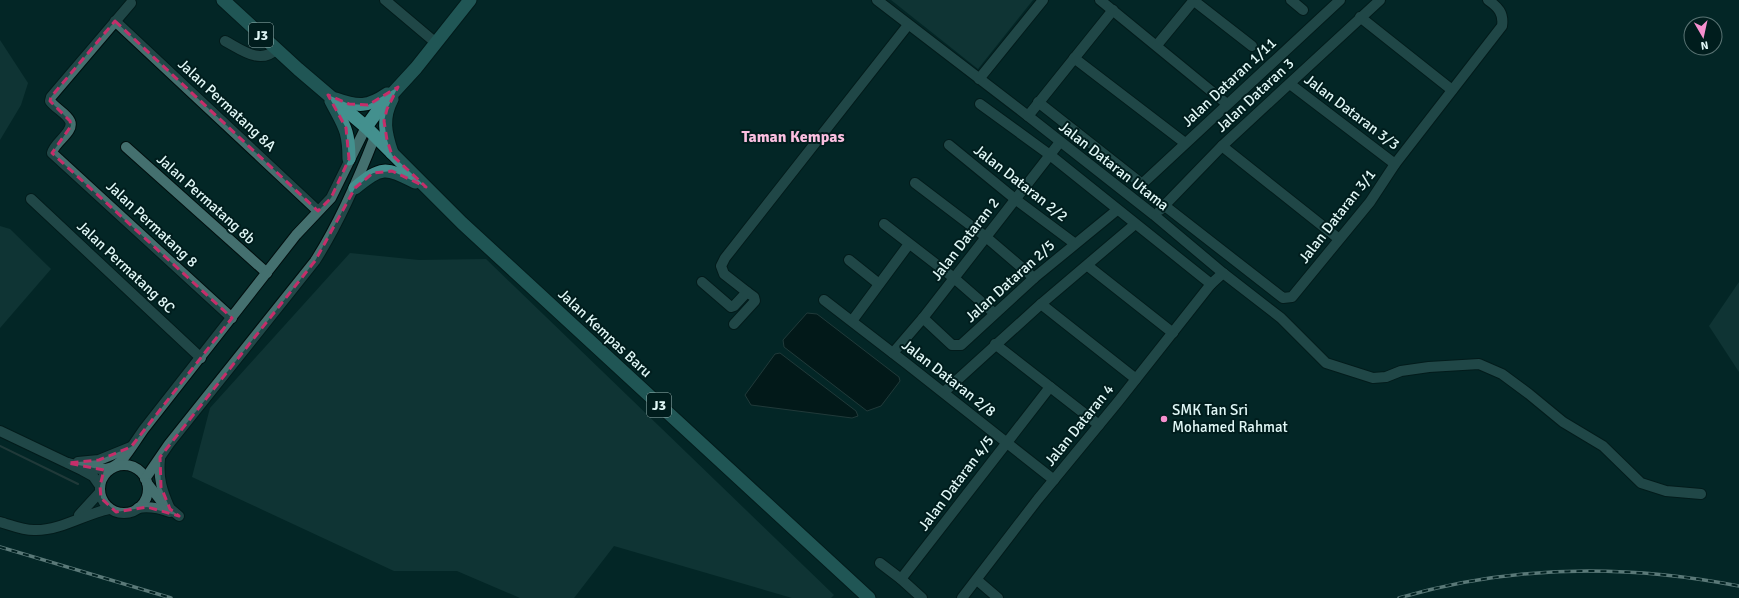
<svg xmlns="http://www.w3.org/2000/svg" width="1739" height="598" font-family="Signika,sans-serif">
<style>
.green{fill:#1e4545}
.water{fill:#000a0a;stroke:#435151}
.lines{fill:none;stroke-linecap:round;stroke-linejoin:round}
.stream{stroke:#435151;stroke-width:2}
.minor-casing{stroke:#000e0e;stroke-width:12}
.major-casing{stroke:#000e0e;stroke-width:15}
.minor{stroke:#44706f;stroke-width:10}
.major{stroke:#43908e;stroke-width:13}
.rail-casing{stroke:#c4dddc;stroke-width:3.5}
.rail{stroke:#001d1d;stroke-width:2;stroke-dasharray:6;stroke-linecap:butt}
.marked{fill:none;stroke:#c52e6a;stroke-width:3;stroke-dasharray:8 5;stroke-linejoin:round}
.poi-dot{fill:#f690cf;stroke:#001d1d;stroke-width:1.5}
.labels{text-anchor:middle;stroke-width:4;stroke-linejoin:round;paint-order:stroke}
.shield{fill:#001d1d;stroke:#9db6b5;stroke-width:1}
.shield-label{font-size:14px;font-weight:bold;fill:#e0f7f6}
.street-label{font-size:15px;fill:#e0f7f6;stroke:#001d1d}
.poi-label{font-size:15px;fill:#e0f7f6;stroke:#001d1d;text-anchor:start}
.neighbourhood-label{font-size:16px;font-weight:bold;fill:#fabfe0;stroke:#001d1d}
</style>
<rect width="100%" height="100%" fill="#032726"/>
<g class="green">
<path d="M891 0H1033L978 69Z"/>
<path d="M0 40 28 83 21 105 0 140Z"/>
<path d="M0 226 10 229 51 269 0 328Z"/>
<path d="M350 253 419 260 486 259 834 595 831 598H792L614 546 574 598H520L457 571H394L192 477 210 408Z"/>
<path d="M1739 282V372L1709 326Z"/>
</g>
<g class="water">
<path d="M807 313 817 314 899 377 900 381 881 406 867 411 784 347 783 340Z"/>
<path d="M780 353 856 411 858 416 852 418 751 405 745 395 775 354Z"/>
</g>
<g class="lines">
<path class="stream" d="M0 446 78 484"/>
<defs>
<g id="minor">
<path d="M385 0 436 43"/>
<path d="M877 0 1028 116 1154 215 1223 273 1281 318 1326 363 1373 378 1386 377 1401 371 1429 367 1479 364 1502 374 1529 394 1563 422 1603 446 1641 483 1666 491 1701 494"/>
<path d="M1100 0 1227 104"/>
<path d="M1193 0 1252 46"/>
<path d="M1291 0 1303 10"/>
<path d="M131 3 51 97 50 101C55 108 67 114 70 121 75 132 54 142 52 153L232 318"/>
<path d="M1360 17 1452 90"/>
<path d="M115 21 318 211"/>
<path d="M225 41C242 50 260 65 277 49"/>
<path d="M1157 45 1194 0"/>
<path d="M1074 58 1185 143"/>
<path d="M979 79 1043 0"/>
<path d="M1290 84 1395 164"/>
<path d="M1038 102 1142 184 1340 0"/>
<path d="M980 104 1050 155 1211 284"/>
<path d="M1028 116 1113 10"/>
<path d="M949 145 1015 199 1074 243"/>
<path d="M1222 146 1339 239"/>
<path d="M126 147 267 273"/>
<path d="M915 183 986 237 1034 278"/>
<path d="M31 199 201 358"/>
<path d="M1165 206 1283 298 1292 297 1370 202 1395 164 1502 26C1504 13 1498 7 1488 0"/>
<path d="M1160 210 1222 146 1380 0"/>
<path d="M884 224 954 278 994 313"/>
<path d="M849 260 879 284"/>
<path d="M1088 266 1173 333"/>
<path d="M702 282 731 307 734 306 747 292 724 274 721 266 725 258 908 25"/>
<path d="M824 300 907 364 1054 480"/>
<path d="M1041 304 1136 379"/>
<path d="M923 318 952 345H961L1034 278 1117 210"/>
<path d="M852 321 909 244"/>
<path d="M734 324 755 301 754 297 747 292"/>
<path d="M995 344 1099 425"/>
<path d="M893 353 923 318 1060 142"/>
<path d="M944 392 1041 304 1134 225"/>
<path d="M0 431 82 470 93 476 100 486"/>
<path d="M160 459C158 478 162 491 170 509"/>
<path d="M78 462 99 460 131 447"/>
<path d="M68 463C119 476 116 469 144 429L296 235 331 198 366 127"/>
<circle cx="124" cy="489" r="24"/>
<path d="M145 479 169 444 315 261C340 222 358 180 375 136"/>
<path d="M147 483 161 501 179 516"/>
<path d="M138 508C150 506 159 508 170 512"/>
<path d="M79 515 100 492"/>
<path d="M0 522C11 525 24 531 36 530 61 530 85 514 109 509"/>
<path d="M880 563 901 579 922 598"/>
<path d="M901 579 1050 387"/>
<path d="M977 580 998 598"/>
<path d="M962 598 1038 499 1117 403 1211 284 1223 273"/>
</g>
<g id="major">
<path d="M223 0 298 69 366 127 462 223 869 598"/>
<path d="M336 99C358 107 368 107 387 94"/>
<path d="M331 101C344 126 349 130 349 159"/>
<path d="M366 127 382 105 416 68 470 0"/>
<path d="M392 153C385 133 382 118 392 99"/>
<path d="M355 188C382 166 385 167 415 182"/>
</g>
</defs>
<use href="#minor" class="minor-casing"/>
<use href="#major" class="major-casing"/>
<use href="#minor" class="minor"/>
<use href="#major" class="major"/>
<defs>
<g id="rail">
<path d="M0 547 171 598"/>
<path d="M1399 598C1510 565 1626 564 1739 586"/>
</g>
</defs>
<use href="#rail" class="rail-casing"/>
<use href="#rail" class="rail"/>
</g>
<path d="M0 0H1739V598H0ZM115 21 318 211 331 198 349 159 346 128 328 95 349 104 368 105 398 87 387 109 384 121 387 140 392 155 426 187 392 171 373 173 355 188 315 261 160 457 161 487 170 509 179 516 147 507 116 512 101 498 100 486 104 470 68 463 99 460 131 447 232 318 52 153 71 126 70 121 50 101 51 97Z" fill="#032726" fill-opacity=".55" fill-rule="evenodd"/>
<path class="marked" d="M115 21 318 211 331 198 349 159 346 128 328 95 349 104 368 105 398 87 387 109 384 121 387 140 392 155 426 187 392 171 373 173 355 188 315 261 160 457 161 487 170 509 179 516 147 507 116 512 101 498 100 486 104 470 68 463 99 460 131 447 232 318 52 153 71 126 70 121 50 101 51 97Z"/>
<circle class="poi-dot" cx="1164" cy="419" r="4"/>
<g class="labels">
<g class="shield">
<rect x="249" y="23" width="24" height="24" rx="3"/>
<rect x="647" y="393" width="24" height="24" rx="3"/>
</g>
<g class="shield-label">
<text x="261" y="40">J3</text>
<text x="659" y="410">J3</text>
</g>
<g class="street-label">
<text transform="translate(1229 82) rotate(-43)" y="5">Jalan Dataran 1/11</text>
<text transform="translate(1255 95) rotate(-43)" y="5">Jalan Dataran 3</text>
<text transform="translate(227 105) rotate(43)" y="5">Jalan Permatang 8A</text>
<text transform="translate(1352 112) rotate(37)" y="5">Jalan Dataran 3/3</text>
<text transform="translate(1114 166) rotate(38)" y="5">Jalan Dataran Utama</text>
<text transform="translate(1021 183) rotate(38)" y="5">Jalan Dataran 2/2</text>
<text transform="translate(206 199) rotate(42)" y="5">Jalan Permatang 8b</text>
<text transform="translate(1337 216) rotate(-52)" y="5">Jalan Dataran 3/1</text>
<text transform="translate(152 224) rotate(43)" y="5">Jalan Permatang 8</text>
<text transform="translate(965 239) rotate(-52)" y="5">Jalan Dataran 2</text>
<text transform="translate(126 267) rotate(43)" y="5">Jalan Permatang 8C</text>
<text transform="translate(1010 281) rotate(-42)" y="5">Jalan Dataran 2/5</text>
<text transform="translate(605 333) rotate(43)" y="5">Jalan Kempas Baru</text>
<text transform="translate(949 378) rotate(38)" y="5">Jalan Dataran 2/8</text>
<text transform="translate(1079 425) rotate(-51)" y="5">Jalan Dataran 4</text>
<text transform="translate(956 483) rotate(-53)" y="5">Jalan Dataran 4/5</text>
</g>
<g class="poi-label">
<text x="1172" y="415">SMK Tan Sri<tspan x="1172" dy="17">Mohamed Rahmat</tspan></text>
</g>
<g class="neighbourhood-label">
<text x="793" y="142">Taman Kempas</text>
</g>
</g>
<g transform="translate(1703 36) rotate(171)"><circle r="19" fill="#001d1d" stroke="#5a7474"/>
<path d="M0-3L7 15L0 10L-7 15Z" fill="#f690cf"/>
<text y="-6" font-size="11" font-weight="bold" text-anchor="middle" fill="#e0f7f6">N</text>
</g>
</svg>
